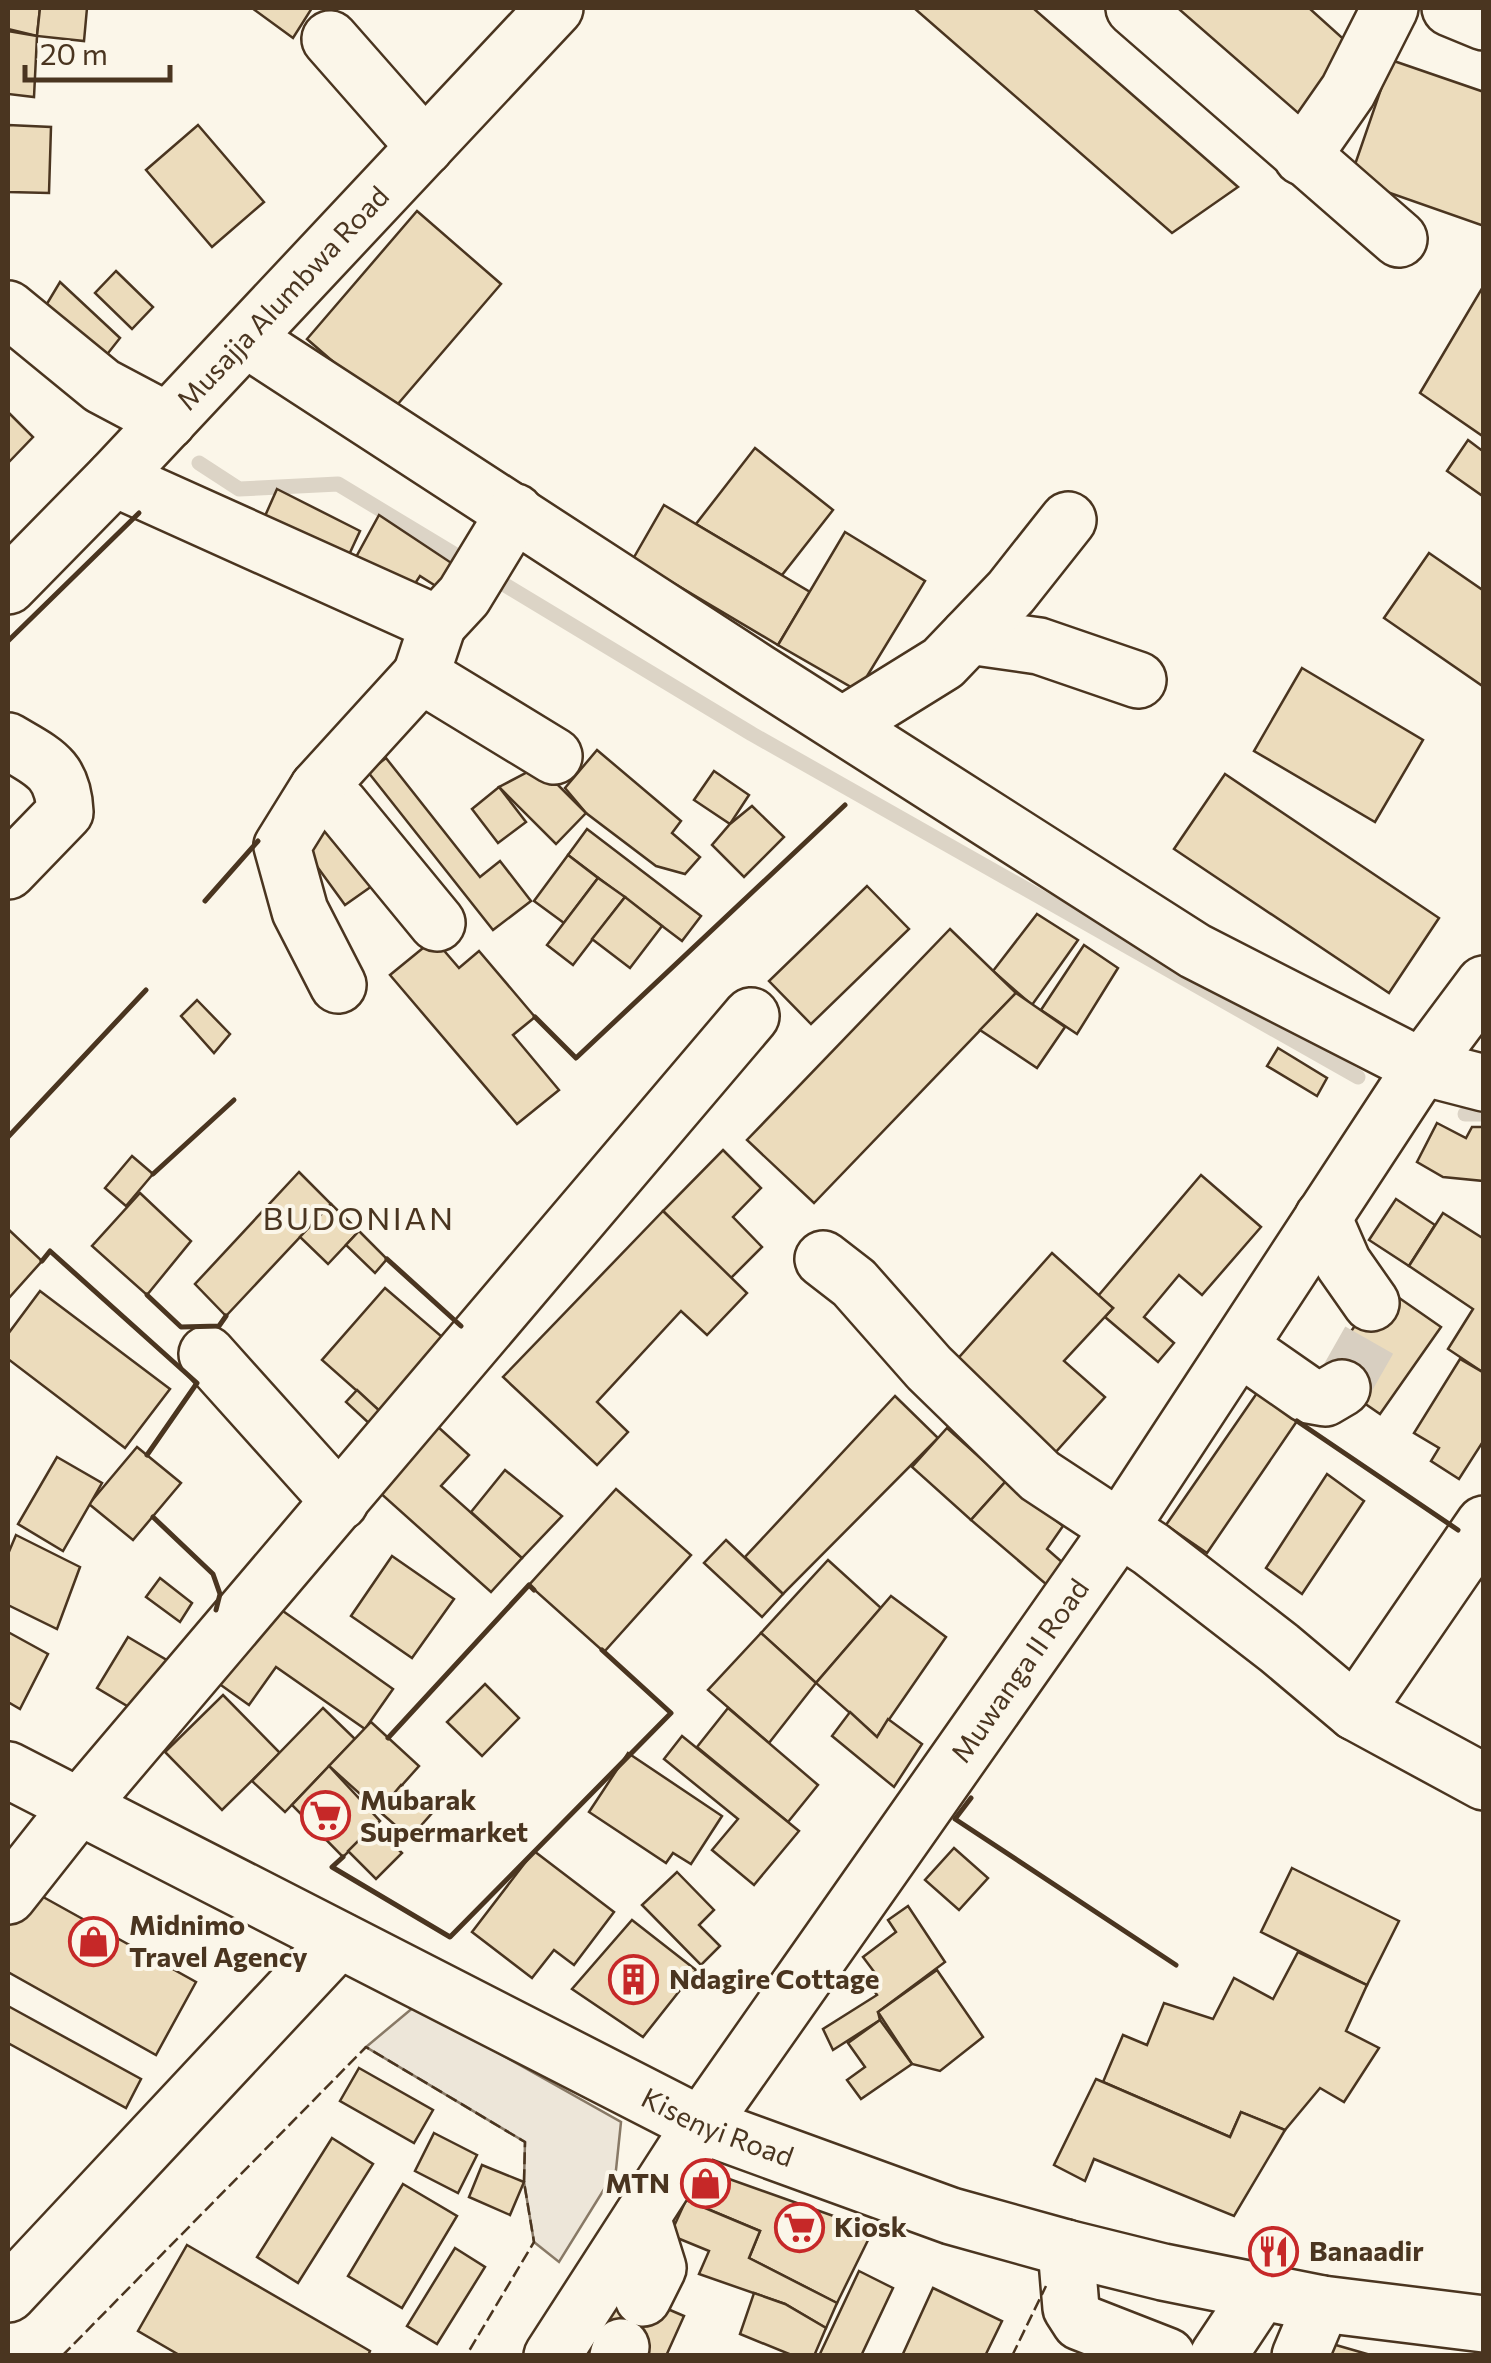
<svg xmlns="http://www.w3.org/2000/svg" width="1491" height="2363" font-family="Commissioner,sans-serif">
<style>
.green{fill:#ede6d9;stroke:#887966;stroke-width:2.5}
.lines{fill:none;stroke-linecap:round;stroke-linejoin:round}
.stream{stroke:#dcd4c6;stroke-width:15}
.building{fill:#ecdcbc;stroke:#4a3520;stroke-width:2.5}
.minor-tunnel{stroke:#d8cfc1;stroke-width:55;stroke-dasharray:55 28;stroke-linecap:butt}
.minor-casing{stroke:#4a3520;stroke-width:60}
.major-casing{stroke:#4a3520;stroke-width:60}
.minor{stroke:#fbf6e9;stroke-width:55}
.major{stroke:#fbf6e9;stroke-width:55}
.fence{stroke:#4a3520;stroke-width:2.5;stroke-dasharray:12 5;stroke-linecap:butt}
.wall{stroke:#4a3520;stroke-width:5}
.labels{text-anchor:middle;stroke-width:8;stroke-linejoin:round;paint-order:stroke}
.street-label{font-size:28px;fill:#4a3520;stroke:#fbf6e9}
.poi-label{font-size:28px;font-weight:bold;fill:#4a3520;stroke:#fbf6e9;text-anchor:start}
.quarter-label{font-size:32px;letter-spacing:2.5px;fill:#4a3520;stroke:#fbf6e9}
</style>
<rect width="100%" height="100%" fill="#fbf6e9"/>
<path class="green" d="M415 2006 621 2122 616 2170 559 2262 534 2242 524 2182 525 2142 366 2047Z"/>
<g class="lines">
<g class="stream">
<path d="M199 463 239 489 338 484 752 734 1358 1077"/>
<path d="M1465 1114H1484"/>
</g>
</g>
<g class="building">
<path d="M8 8H40L37 36 8 29Z"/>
<path d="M40 8H87L84 41 37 36Z"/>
<path d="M252 8H312L293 38Z"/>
<path d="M914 8H1033L1238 187 1172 233Z"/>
<path d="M1171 8H1309L1359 53 1297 122Z"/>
<path d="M8 31 37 36 34 97 8 94Z"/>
<path d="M1391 60 1484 92V226L1350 179Z"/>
<path d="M8 125 51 127 49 193 8 192Z"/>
<path d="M198 125 264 202 212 247 146 170Z"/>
<path d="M417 211 501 284 391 412 307 339Z"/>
<path d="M116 271 153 307 132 329 95 293Z"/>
<path d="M60 282 120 338 94 371 39 317Z"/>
<path d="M1484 285V437L1420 393Z"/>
<path d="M8 412 33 437 8 463Z"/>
<path d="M1468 440 1484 452V497L1447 471Z"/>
<path d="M755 448 833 510 782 575 696 524Z"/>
<path d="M277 489 360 531 347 559 265 516Z"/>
<path d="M664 505 810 592 778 645 633 559Z"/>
<path d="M379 515 468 574 453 597 420 576 412 588 355 559Z"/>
<path d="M845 532 925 581 858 691 778 645Z"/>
<path d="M1429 553 1484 591V687L1384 618Z"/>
<path d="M1302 668 1423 740 1375 822 1254 751Z"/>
<path d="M597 750 681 821 672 833 700 857 685 874 656 866 586 813 565 788Z"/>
<path d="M386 758 480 877 500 861 531 901 493 930 368 772Z"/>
<path d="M539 766 586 813 556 844 499 787Z"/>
<path d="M714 771 749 795 730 824 694 800Z"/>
<path d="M1225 774 1439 918 1389 993 1174 849Z"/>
<path d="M499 787 526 822 498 843 472 809Z"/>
<path d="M752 806 784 837 744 877 712 845 730 824Z"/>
<path d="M326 824 372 886 345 905 300 843Z"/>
<path d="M587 829 701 916 682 941 568 855Z"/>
<path d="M568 855 598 878 564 923 534 901Z"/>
<path d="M598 878 625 897 573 965 547 945Z"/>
<path d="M867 886 909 929 811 1024 769 981Z"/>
<path d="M625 897 662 926 630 968 592 939Z"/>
<path d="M1037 914 1078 940 1032 1005 993 971Z"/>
<path d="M950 929 1016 993 814 1203 747 1140Z"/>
<path d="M434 939 459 968 479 951 535 1017 513 1035 559 1090 517 1124 390 975Z"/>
<path d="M1084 945 1118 968 1077 1034 1041 1010Z"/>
<path d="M1016 993 1065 1027 1037 1068 980 1030Z"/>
<path d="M197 1000 230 1034 214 1053 181 1016Z"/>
<path d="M1278 1048 1327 1078 1317 1096 1267 1066Z"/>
<path d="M1437 1123 1466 1138 1472 1127H1484V1181L1443 1177 1417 1162Z"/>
<path d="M723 1150 761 1188 733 1217 762 1247 730 1279 663 1211Z"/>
<path d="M132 1156 153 1174 126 1206 105 1188Z"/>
<path d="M299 1172 331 1204 226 1316 195 1284Z"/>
<path d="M1201 1175 1261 1227 1202 1295 1179 1275 1144 1317 1174 1343 1158 1362 1105 1317 1113 1308 1098 1296Z"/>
<path d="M140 1193 191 1241 147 1295 92 1246Z"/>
<path d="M1396 1199 1435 1225 1409 1266 1369 1240Z"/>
<path d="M331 1204 359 1231 328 1264 300 1237Z"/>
<path d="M663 1211 747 1293 707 1335 681 1311 597 1402 628 1432 597 1465 503 1377Z"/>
<path d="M1443 1213 1484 1239V1373L1448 1349 1473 1309 1409 1266Z"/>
<path d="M8 1229 42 1261 8 1299Z"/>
<path d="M359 1231 387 1259 375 1273 346 1245Z"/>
<path d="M1052 1253 1113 1308 1064 1361 1105 1397 1054 1454 954 1363Z"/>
<path d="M1382 1286 1441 1327 1380 1414 1322 1374Z"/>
<path d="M385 1288 448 1342 383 1414 322 1360Z"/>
<path d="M40 1291 170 1389 125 1448 8 1359V1334Z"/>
<path d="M1460 1359 1484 1373V1440L1459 1479 1431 1461 1439 1448 1414 1433Z"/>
<path d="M357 1390 383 1414 372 1426 346 1402Z"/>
<path d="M1257 1393 1297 1421 1207 1553 1166 1525Z"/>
<path d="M895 1396 938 1438 783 1594 745 1557Z"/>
<path d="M437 1426 469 1455 441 1486 522 1558 491 1592 378 1491Z"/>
<path d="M947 1428 1006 1481 971 1520 912 1467Z"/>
<path d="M137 1447 181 1483 133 1540 89 1504Z"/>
<path d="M57 1457 102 1483 63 1551 18 1524Z"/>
<path d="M505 1470 562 1516 522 1558 471 1512Z"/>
<path d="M1327 1474 1364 1501 1302 1594 1266 1568Z"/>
<path d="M1006 1481 1063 1526 1047 1549 1063 1563 1047 1585 971 1520Z"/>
<path d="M616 1489 691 1555 604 1652 529 1585Z"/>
<path d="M16 1535 80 1567 57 1629 8 1605V1554Z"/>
<path d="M726 1540 783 1594 762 1617 704 1563Z"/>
<path d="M392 1556 454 1599 412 1658 351 1616Z"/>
<path d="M828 1560 881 1608 816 1683 761 1633Z"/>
<path d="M160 1578 192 1603 180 1622 146 1597Z"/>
<path d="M891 1596 946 1637 877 1737 816 1683Z"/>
<path d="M273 1604 393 1689 365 1729 276 1667 249 1705 218 1683Z"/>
<path d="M8 1632 48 1654 20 1709 8 1702Z"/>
<path d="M761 1633 816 1683 769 1743 708 1690Z"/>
<path d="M128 1637 170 1662 139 1713 97 1688Z"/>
<path d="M485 1684 519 1718 482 1756 447 1722Z"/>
<path d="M223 1695 280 1753 222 1810 165 1752Z"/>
<path d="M323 1708 355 1739 285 1812 252 1781Z"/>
<path d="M728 1708 818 1785 788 1822 697 1747Z"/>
<path d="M850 1712 877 1737 888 1719 922 1744 894 1787 832 1736Z"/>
<path d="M371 1722 419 1766 379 1811 329 1766Z"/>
<path d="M682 1736 799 1831 754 1885 712 1850 738 1819 664 1759Z"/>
<path d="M628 1753 722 1816 691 1864 673 1853 666 1863 589 1812Z"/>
<path d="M329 1766 380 1821 343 1857 292 1805Z"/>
<path d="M401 1785 432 1813 410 1838 379 1811Z"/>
<path d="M374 1825 402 1853 376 1879 348 1851Z"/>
<path d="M954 1848 988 1878 959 1910 925 1880Z"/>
<path d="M534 1851 614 1912 574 1965 554 1950 532 1978 472 1932Z"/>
<path d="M1292 1868 1399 1921 1367 1985 1261 1932Z"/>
<path d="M677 1872 714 1910 699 1925 720 1946 701 1965 642 1905Z"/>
<path d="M27 1888 196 1982 156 2055 8 1972V1923Z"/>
<path d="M908 1906 945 1962 878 2012 880 2020 833 2050 823 2029 877 1995 867 1980 875 1973 863 1957 896 1932 888 1920Z"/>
<path d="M632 1920 696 1970 643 2037 572 1989Z"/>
<path d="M1298 1952 1367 1985 1346 2031 1379 2048 1344 2102 1320 2088 1285 2130 1241 2112 1230 2137 1103 2082 1123 2035 1147 2045 1164 2003 1213 2019 1234 1978 1273 1999Z"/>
<path d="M937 1970 983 2037 940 2071 912 2064 878 2012Z"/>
<path d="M8 2006 141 2079 126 2108 8 2043Z"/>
<path d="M880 2020 912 2064 861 2099 847 2080 865 2067 848 2043Z"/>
<path d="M359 2068 433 2110 414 2143 340 2101Z"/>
<path d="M1096 2079 1230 2137 1241 2112 1285 2130 1234 2216 1094 2159 1085 2181 1054 2165Z"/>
<path d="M434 2133 477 2155 458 2193 415 2171Z"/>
<path d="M332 2138 373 2164 298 2283 257 2257Z"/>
<path d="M482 2165 524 2182 510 2215 469 2197Z"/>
<path d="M704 2170 873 2230 837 2303 749 2258 760 2231 686 2200Z"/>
<path d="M403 2184 457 2216 402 2308 348 2276Z"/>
<path d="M686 2200 760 2231 749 2258 837 2303 826 2328 785 2304 699 2274 709 2251 670 2235Z"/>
<path d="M187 2245 370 2351 368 2356H181L138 2331Z"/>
<path d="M455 2248 485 2267 437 2344 407 2326Z"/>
<path d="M859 2271 893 2288 861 2356H819Z"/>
<path d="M933 2288 1002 2321 985 2356H902Z"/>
<path d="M621 2289 684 2316 666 2356H640L600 2338Z"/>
<path d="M754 2293 785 2304 826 2328 814 2356H794L740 2334Z"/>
<path d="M1322 2341 1374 2356H1317Z"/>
</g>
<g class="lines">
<path class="minor-tunnel" d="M1342 1388 1375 1330 1376 1319 1371 1303"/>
<defs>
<g id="minor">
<path d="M1134 8 1399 239"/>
<path d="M1450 8 1484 22"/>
<path d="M330 39 425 147"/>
<path d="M1302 157 1348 91 1390 8"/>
<path d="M8 309 102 386 168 421"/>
<path d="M246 339 758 672 1195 951 1422 1067 1484 1083"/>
<path d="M114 478 438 624 421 675 554 756"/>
<path id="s1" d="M8 586 114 478 555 8"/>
<path d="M438 624 464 596 515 512"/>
<path d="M969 636 1039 646 1138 680"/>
<path d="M421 675 318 788 340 805 437 923"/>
<path d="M843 725 943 663 1011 592 1068 520"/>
<path d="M8 741C43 762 63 768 65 812L8 871"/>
<path d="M318 788 282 846 300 911 338 985"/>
<path d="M1323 1217 1343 1263 1371 1303"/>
<path d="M823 1259 854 1283 929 1368 1040 1476 1151 1549 1279 1648 1355 1712 1484 1782"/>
<path d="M1239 1347 1308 1395 1325 1398 1342 1388"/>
<path d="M207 1354 340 1502"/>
<path d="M1355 1712 1484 1524"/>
<path d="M8 1896 68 1820 751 1016"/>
<path d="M642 2217 658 2268 643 2298"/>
<path d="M1066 2248 1071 2308 1080 2322 1167 2356"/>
<path d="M8 2294 339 1940"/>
<path id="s2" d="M552 2356 701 2125 1120 1528 1422 1067 1484 984"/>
<path d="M618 2356 621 2347"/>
<path d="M1218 2356 1262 2290"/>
<path d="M1300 2356 1322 2304"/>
</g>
<g id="major">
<path id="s3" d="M8 1770 701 2125 951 2216 1066 2248 1163 2272 1322 2304 1484 2324"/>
</g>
</defs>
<use href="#minor" class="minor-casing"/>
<use href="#major" class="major-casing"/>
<use href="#minor" class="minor"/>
<use href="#major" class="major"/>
<g class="fence">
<path d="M62 2356 366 2047 525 2142 524 2182 534 2242 466 2356"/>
<path d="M1012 2356 1046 2286"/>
</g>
<g class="wall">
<path d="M8 641 139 513"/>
<path d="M205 901 258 841"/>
<path d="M535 1017 576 1058 845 805"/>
<path d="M8 1137 146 990"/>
<path d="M153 1174 234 1100"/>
<path d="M387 1259 461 1326"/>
<path d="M42 1261 50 1251 197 1383 147 1455"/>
<path d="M147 1295 181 1327 219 1326 226 1316"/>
<path d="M1297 1421 1458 1530"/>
<path d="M153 1517 213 1574 220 1594 216 1610"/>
<path d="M388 1738 529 1585 534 1590"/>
<path d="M971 1798 955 1819 1176 1965"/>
<path d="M343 1857 332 1867 450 1937 671 1713 602 1650"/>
</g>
</g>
<defs>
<symbol id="supermarket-ring" viewBox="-11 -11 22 22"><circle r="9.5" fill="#fbf6e9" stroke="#c62828" stroke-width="1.5"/><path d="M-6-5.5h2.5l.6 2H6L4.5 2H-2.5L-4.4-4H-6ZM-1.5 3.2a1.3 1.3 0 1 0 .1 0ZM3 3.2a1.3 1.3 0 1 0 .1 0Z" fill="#c62828"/></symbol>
<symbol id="shop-ring" viewBox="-11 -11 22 22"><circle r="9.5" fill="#fbf6e9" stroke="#c62828" stroke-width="1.5"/><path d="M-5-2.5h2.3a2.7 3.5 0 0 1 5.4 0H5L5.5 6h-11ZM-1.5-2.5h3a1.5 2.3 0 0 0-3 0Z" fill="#c62828"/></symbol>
<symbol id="building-ring" viewBox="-11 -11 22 22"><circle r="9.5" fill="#fbf6e9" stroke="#c62828" stroke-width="1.5"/><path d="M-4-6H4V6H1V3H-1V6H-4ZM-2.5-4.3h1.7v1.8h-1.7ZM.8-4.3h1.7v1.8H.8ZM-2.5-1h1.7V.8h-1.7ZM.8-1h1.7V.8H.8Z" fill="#c62828"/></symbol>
<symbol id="restaurant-ring" viewBox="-11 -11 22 22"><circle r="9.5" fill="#fbf6e9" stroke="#c62828" stroke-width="1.5"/><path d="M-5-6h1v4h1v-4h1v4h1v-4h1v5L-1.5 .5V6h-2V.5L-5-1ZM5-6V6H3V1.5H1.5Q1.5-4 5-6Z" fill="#c62828"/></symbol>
</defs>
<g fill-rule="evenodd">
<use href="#supermarket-ring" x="298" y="1788" width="55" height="55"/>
<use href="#shop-ring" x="66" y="1914" width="55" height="55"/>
<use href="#building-ring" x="606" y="1952" width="55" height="55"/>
<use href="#shop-ring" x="678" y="2156" width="55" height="55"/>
<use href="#supermarket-ring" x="772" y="2200" width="55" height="55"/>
<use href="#restaurant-ring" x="1246" y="2224" width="55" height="55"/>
</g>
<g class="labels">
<g class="street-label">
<text dy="10" stroke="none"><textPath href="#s1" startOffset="398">Musajja Alumbwa Road</textPath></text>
<text dy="10" stroke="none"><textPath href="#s2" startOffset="830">Muwanga II Road</textPath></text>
<text dy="10" stroke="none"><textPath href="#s3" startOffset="795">Kisenyi Road</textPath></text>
</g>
<g class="poi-label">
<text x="360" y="1810">Mubarak<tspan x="360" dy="32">Supermarket</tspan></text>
<text x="129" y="1935">Midnimo<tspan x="129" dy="32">Travel Agency</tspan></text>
<text x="669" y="1989">Ndagire Cottage</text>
<text x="670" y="2193" text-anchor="end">MTN</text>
<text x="834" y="2237">Kiosk</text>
<text x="1309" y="2261">Banaadir</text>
</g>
<g class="quarter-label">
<text x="359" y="1230">BUDONIAN</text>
</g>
</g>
<rect width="1491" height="2363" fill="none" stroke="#4a3520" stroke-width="20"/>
<path d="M25 65v15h145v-15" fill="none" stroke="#4a3520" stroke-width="5"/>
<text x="40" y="65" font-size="30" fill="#4a3520" stroke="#fbf6e9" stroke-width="8" paint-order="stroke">20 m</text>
</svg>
